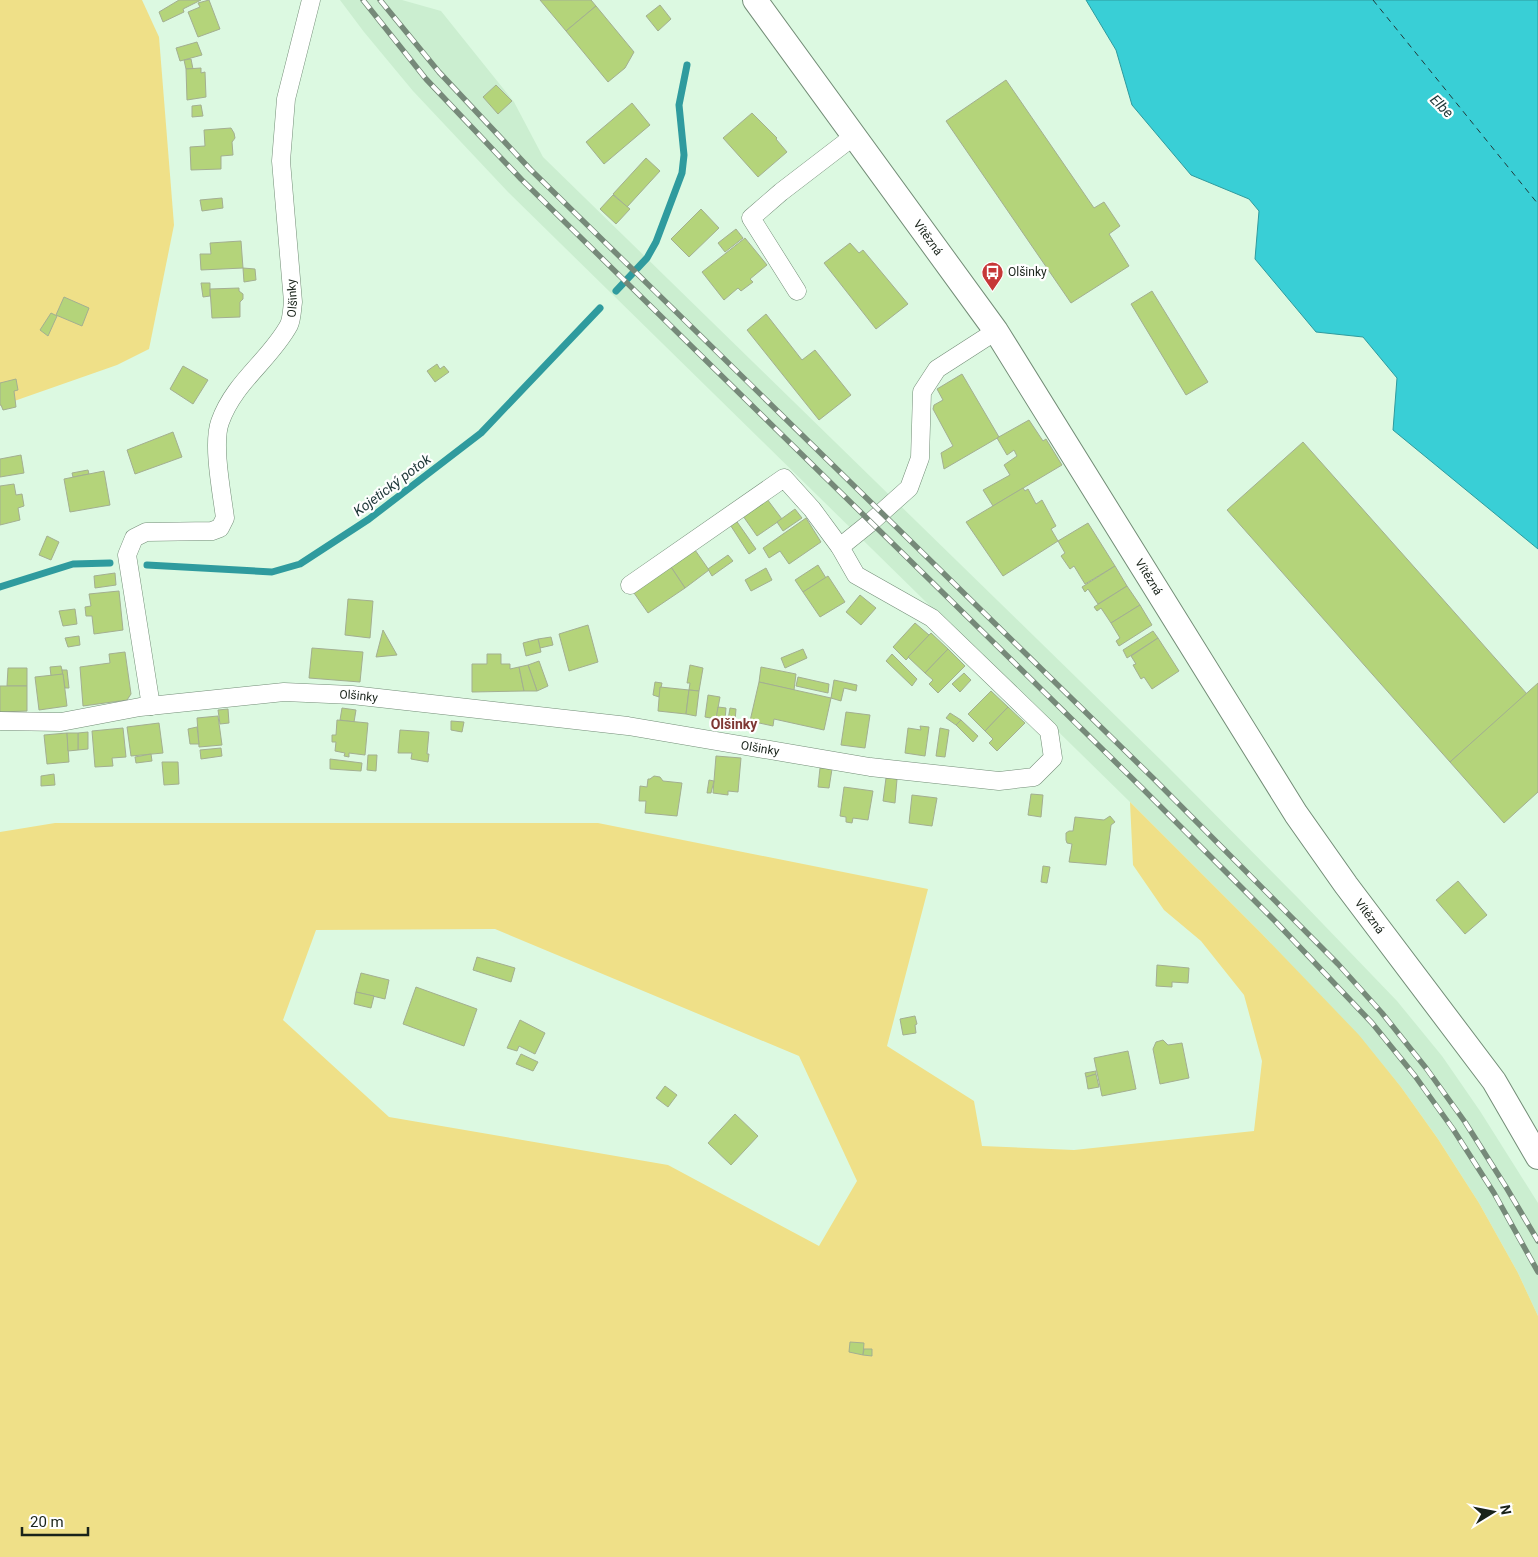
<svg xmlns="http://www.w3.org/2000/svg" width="1538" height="1557" font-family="Roboto,sans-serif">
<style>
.built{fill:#cbeed0}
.green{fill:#efe088;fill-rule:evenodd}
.water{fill:#39cfd6;stroke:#2f9b9e}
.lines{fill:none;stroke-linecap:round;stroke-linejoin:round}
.stream{stroke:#2f9b9e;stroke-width:7}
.ferry{stroke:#21393a;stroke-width:1;stroke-dasharray:6 5;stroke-linecap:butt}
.building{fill:#b4d47a;stroke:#a3af91}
.minor-casing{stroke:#738d77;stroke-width:19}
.secondary-casing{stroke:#738d77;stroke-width:26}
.minor{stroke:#fff;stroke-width:18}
.secondary{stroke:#fff;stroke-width:24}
.rail-casing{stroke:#768979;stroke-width:5.5}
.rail{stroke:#fff;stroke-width:4;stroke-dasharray:11;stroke-linecap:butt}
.labels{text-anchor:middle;stroke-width:4.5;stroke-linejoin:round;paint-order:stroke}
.street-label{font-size:12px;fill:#19231a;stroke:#fff}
.poi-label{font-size:12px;fill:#19231a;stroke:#fff;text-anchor:start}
.water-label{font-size:14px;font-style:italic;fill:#21393a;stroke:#fff}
.neighbourhood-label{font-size:14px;font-weight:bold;fill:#7e3733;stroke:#fff}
</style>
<rect width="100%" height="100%" fill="#dcf9e1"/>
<path class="built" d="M340 0H402L441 11 514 102 543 157 1166 765 1298 898 1397 1001 1442 1056 1480 1111 1538 1203V1316L1518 1273 1479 1203 1438 1139 1401 1087 1358 1035 1262 934 1130 802 508 192 413 91 364 32Z"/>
<g class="green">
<path d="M0 0H142L159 37 174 225 149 349 117 365 0 406Z"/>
<path d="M1130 802 1262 934 1359 1035 1401 1087 1438 1139 1479 1203 1518 1273 1538 1316V1557H0V832L55 823H598L928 889 887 1046 974 1101 982 1146 1074 1150 1254 1131 1262 1061 1244 995 1201 941 1164 910 1133 865ZM495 929 799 1056 857 1181 819 1246 668 1165 389 1117 283 1020 316 930Z"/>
</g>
<path class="water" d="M1086 0H1538V549L1393 430 1397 378 1363 337 1316 332 1255 259 1259 211 1249 199 1191 175 1132 105 1116 50Z"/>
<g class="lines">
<g class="stream">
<path d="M616 291 647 258 656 242 682 173 684 155 679 105 687 65"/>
<path d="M147 565 272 572 300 564 369 519 481 433 600 308"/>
<path d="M0 587 73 564 110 563"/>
</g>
<path class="ferry" d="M1373 0 1538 204"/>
</g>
<g class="building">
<path d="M179 0H201L183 9 184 12 163 22 159 12Z"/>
<path d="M209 0 220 29 198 37 188 12 200 7 198 3Z"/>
<path d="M540 0H591L596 6 566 31Z"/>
<path d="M660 5 671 19 658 31 646 16Z"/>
<path d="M596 6 634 52 625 68 608 82 566 31Z"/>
<path d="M197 42 202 55 180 61 176 48Z"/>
<path d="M191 59 193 69H186L184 60Z"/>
<path d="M201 68V73L205 72 206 97 187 100 186 69Z"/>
<path d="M1006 80 1094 208 1104 202 1120 226 1109 234 1129 266 1071 303 946 121Z"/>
<path d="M496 85 512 101 498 114 483 97Z"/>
<path d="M632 103 650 125 604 164 586 142Z"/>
<path d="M201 105 203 116 192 117V106Z"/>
<path d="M752 113 777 138 776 139 787 152 758 177 723 138Z"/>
<path d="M231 128 234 133 235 138 232 142 233 155 221 156V169L191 170 190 147 205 146 204 130Z"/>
<path d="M646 158 660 171 627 207 613 194Z"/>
<path d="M613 195 630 209 616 224 600 209Z"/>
<path d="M222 198 223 208 202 211 200 200Z"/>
<path d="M701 209 719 228 689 257 671 239Z"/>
<path d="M736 229 743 238 725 252 718 243Z"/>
<path d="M745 238 767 265 750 279 753 282 741 291 738 288 724 300 702 272Z"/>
<path d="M241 241 243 268 201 270 200 254H211L210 243Z"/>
<path d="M850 243 859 253 863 250 908 304 876 329 824 263Z"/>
<path d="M243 268 255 269 256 280 244 282Z"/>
<path d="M201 283H210V296L203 297Z"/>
<path d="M239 288V291L243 294V299L240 302V317L212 318 210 289Z"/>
<path d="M1152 291 1208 382 1186 395 1131 304Z"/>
<path d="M64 297 89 308 82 326 56 315Z"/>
<path d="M51 313 57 316 48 336 40 330Z"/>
<path d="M766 314 802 360 815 350 851 395 819 420 747 330Z"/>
<path d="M437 364 440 369 444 366 449 372 435 382 427 371Z"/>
<path d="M183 366 208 380 193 404 170 389Z"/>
<path d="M962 374 999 437 944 469 941 453 953 446 933 409 934 405 943 400 937 389Z"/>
<path d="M16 379 18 390 14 391 16 407 3 410 1 405H0V383Z"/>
<path d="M1029 420 1043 441 1046 439 1062 465 993 506 983 490 1010 475 1004 465 1017 456 1014 450 1007 455 997 438Z"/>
<path d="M173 432 182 457 135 474 127 450Z"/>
<path d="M1303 442 1527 694 1450 762 1227 510Z"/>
<path d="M21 455 24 473 0 477V459Z"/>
<path d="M88 470 89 474 73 477 72 473Z"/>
<path d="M104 471 110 505 70 512 64 479Z"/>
<path d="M14 484 16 495 22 494 24 506 18 508 20 520 0 525V486Z"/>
<path d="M1023 488 1025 491 1028 489 1036 504 1042 500 1056 526 1051 529 1058 541 1003 576 966 522Z"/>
<path d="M767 499 782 519 757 536 743 516Z"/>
<path d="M795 509 802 518 783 531 777 522Z"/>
<path d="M733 516 756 549 749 554 727 520Z"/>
<path d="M806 518 821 542 789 564 780 551 769 558 763 548Z"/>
<path d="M1088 523 1115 566 1085 584 1074 566 1070 569 1061 556 1065 553 1058 541Z"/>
<path d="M47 536 59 542 51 560 39 555Z"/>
<path d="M695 550 709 570 685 588 671 567Z"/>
<path d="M728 555 733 561 712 576 708 569Z"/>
<path d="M818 565 826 578 803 592 795 580Z"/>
<path d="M1115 566 1127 586 1098 604 1088 589 1085 592 1082 587Z"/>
<path d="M671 567 685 588 648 613 634 593Z"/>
<path d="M766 568 772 580 751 591 745 580Z"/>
<path d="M115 573 116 585 95 588 94 576Z"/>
<path d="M828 576 845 602 820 617 803 592Z"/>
<path d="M1127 586 1140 605 1111 623 1101 608 1097 611 1094 607Z"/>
<path d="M119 591 123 630 94 634 92 616H86L85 607 91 606 89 594Z"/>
<path d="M860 595 876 608 861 625 846 612Z"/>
<path d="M348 599 373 601 370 638 345 635Z"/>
<path d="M1140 605 1152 625 1119 646 1116 641 1120 638 1111 623Z"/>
<path d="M75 609 77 624 63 626 59 611Z"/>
<path d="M915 623 929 635 906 660 893 647Z"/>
<path d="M588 625 598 662 569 671 559 634Z"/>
<path d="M383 630 397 655 376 657Z"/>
<path d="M1153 631 1158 638 1127 658 1123 650Z"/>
<path d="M931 633 948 649 925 673 908 657Z"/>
<path d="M79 636 80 645 68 647 65 638Z"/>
<path d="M551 637 553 645 540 648 538 639Z"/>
<path d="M1158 638 1179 671 1152 689 1144 677 1141 679 1133 665 1136 664 1131 656Z"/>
<path d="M538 639 541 652 526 656 523 643Z"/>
<path d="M312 648 363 652 360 682 309 678Z"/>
<path d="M803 649 807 658 785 668 781 658Z"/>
<path d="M948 649 965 666 938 693 929 684 933 680 925 673Z"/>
<path d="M125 652 131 694 127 700 83 706 80 667 110 663 109 654Z"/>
<path d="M487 654H501V664H510V669L519 667 524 691 472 692V664H487Z"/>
<path d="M892 654 917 679 912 686 886 661Z"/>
<path d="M539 661 548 686 537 691 528 665Z"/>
<path d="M528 665 537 691H524L519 667Z"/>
<path d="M690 665 703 668 699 691 689 690 690 683H687Z"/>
<path d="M61 666 63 674 51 676 50 667Z"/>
<path d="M761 667 796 674 794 690 759 682Z"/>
<path d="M8 668H27V686H7Z"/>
<path d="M62 670H67L69 688H65Z"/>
<path d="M964 673 971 680 960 692 952 684Z"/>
<path d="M63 674 67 706 39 710 35 677Z"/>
<path d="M798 677 829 684 828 693 796 686Z"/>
<path d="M834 680 857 685 856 691 844 688 841 701 831 698Z"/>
<path d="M655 682 662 683 659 697 653 695Z"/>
<path d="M759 682 831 698 824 730 774 719 773 726 750 721Z"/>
<path d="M1538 683V792L1504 823 1450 762Z"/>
<path d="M0 686H27V711L0 712Z"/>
<path d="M660 687 689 690 686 714 658 711Z"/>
<path d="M689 690 699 691 696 716 686 714Z"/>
<path d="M991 691 1008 707 985 731 968 714Z"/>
<path d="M708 695 720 697 716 719 705 717Z"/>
<path d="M718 707 726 708 725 720 716 719Z"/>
<path d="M1008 707 1025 723 997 751 989 743 993 739 985 731Z"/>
<path d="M342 708 356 710 354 722 340 720Z"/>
<path d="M730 708 736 709 735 721 728 720Z"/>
<path d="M228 709 229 723 220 724 218 710Z"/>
<path d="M846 712 870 715 865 748 841 745Z"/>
<path d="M950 713 961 720 956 725 946 718Z"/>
<path d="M218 716 222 745 199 747 197 718Z"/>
<path d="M337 720 368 723 365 755 349 753V757L344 756 345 753 335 751 336 742H332V735H336Z"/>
<path d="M961 720 978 736 973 742 956 725Z"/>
<path d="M451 721 464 722 462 732 451 730Z"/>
<path d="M159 723 163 753 131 756 127 727Z"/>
<path d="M920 726 929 727 925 756 905 753 908 728 921 730Z"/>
<path d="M197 727 199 744H190L188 729Z"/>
<path d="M123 728 126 757 112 758 113 766 95 767 92 731Z"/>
<path d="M940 728 949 730 945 757 936 756Z"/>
<path d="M400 730 429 732 427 754H429L428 762 411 759 412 753H398Z"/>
<path d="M88 732V749L78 750V733Z"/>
<path d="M67 733 69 762 47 764 44 735Z"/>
<path d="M67 733H78V750L68 751Z"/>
<path d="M221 748 222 756 201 759 200 750Z"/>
<path d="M151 754 152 761 136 763 135 757Z"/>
<path d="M368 755H377L376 771 367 770Z"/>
<path d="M716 756 741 758 738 792 728 791V795L713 793Z"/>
<path d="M330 759 362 763 361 771 330 769Z"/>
<path d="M162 762H178L179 784 164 785Z"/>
<path d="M820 768 832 769 829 788 818 787Z"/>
<path d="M54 774 55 785 41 786V776Z"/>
<path d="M654 776 660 777 663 781 682 783 677 816 645 813 646 801H639L640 786 647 787 648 779H650Z"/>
<path d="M886 778 897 779 895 803 883 801Z"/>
<path d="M709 780 714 781 711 793H707Z"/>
<path d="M844 787 873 791 868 820 853 818 852 823 846 822V817L840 816Z"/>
<path d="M1031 794 1043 795 1041 817 1028 815Z"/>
<path d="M912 795 937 798 932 826 909 823Z"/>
<path d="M1110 816 1115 822 1111 825 1106 865 1069 862 1072 844 1067 843 1066 840V833L1069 831H1073L1075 817 1104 820Z"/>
<path d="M1043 866 1050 867 1047 883 1041 882Z"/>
<path d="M1458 881 1487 915 1465 934 1436 900Z"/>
<path d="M477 957 515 968 511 982 473 970Z"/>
<path d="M1157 965 1189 968 1188 983 1172 982V987L1156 986Z"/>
<path d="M361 973 389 980 385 999 356 992Z"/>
<path d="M416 987 477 1009 464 1046 403 1024Z"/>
<path d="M356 992 374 996 371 1008 354 1004Z"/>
<path d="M915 1016 917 1024 915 1025 916 1033 903 1035 900 1019Z"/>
<path d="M520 1020 545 1033 535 1054 519 1046 517 1051 507 1048Z"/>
<path d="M1163 1040 1168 1045 1182 1043 1189 1078 1160 1084 1153 1049 1156 1042Z"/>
<path d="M1128 1051 1136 1089 1102 1096 1094 1058Z"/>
<path d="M521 1054 538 1062 533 1071 516 1064Z"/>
<path d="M1096 1071V1074L1086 1077 1085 1073Z"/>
<path d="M1096 1074 1099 1087 1088 1089 1086 1077Z"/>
<path d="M665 1086 677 1095 668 1107 656 1098Z"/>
<path d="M735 1114 758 1136 731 1165 708 1143Z"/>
<path d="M850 1342 864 1343 863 1355 849 1352Z"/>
<path d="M864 1349H872V1356L863 1355Z"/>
</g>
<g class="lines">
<defs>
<g id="minor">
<path d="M797 291 751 218 781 192 854 136"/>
<path d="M840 547 871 522 909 488 920 458 922 392 937 369 996 331"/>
<path id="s1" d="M151 706 127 555 134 538 146 532 212 531 220 528 225 518C222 494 212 444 220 422 234 382 270 360 289 325 292 318 292 309 293 302L281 161 286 99 311 0"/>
<path id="s2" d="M0 721 61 722 140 707 284 692 352 695 628 726 870 767 999 781 1034 777 1053 758 1049 731 932 618 856 575 840 547 812 509 784 478 630 585"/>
</g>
<g id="secondary">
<path id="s3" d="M755 0 996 331 1296 814 1346 885 1494 1081 1538 1157"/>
</g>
</defs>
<use href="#minor" class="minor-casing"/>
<use href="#secondary" class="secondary-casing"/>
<use href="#minor" class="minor"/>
<use href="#secondary" class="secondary"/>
<defs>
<g id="rail">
<path d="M363 0 426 79 521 179 1143 789 1275 921 1372 1023 1415 1076 1453 1129 1494 1193 1538 1272"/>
<path d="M380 0 439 72 531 170 1154 779 1338 964 1382 1013 1426 1068 1465 1122 1506 1187 1538 1241"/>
</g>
</defs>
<use href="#rail" class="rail-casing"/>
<use href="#rail" class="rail"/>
</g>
<defs>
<symbol id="bus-pin" viewBox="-11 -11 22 30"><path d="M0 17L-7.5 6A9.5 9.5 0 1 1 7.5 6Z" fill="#c63737" stroke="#fff"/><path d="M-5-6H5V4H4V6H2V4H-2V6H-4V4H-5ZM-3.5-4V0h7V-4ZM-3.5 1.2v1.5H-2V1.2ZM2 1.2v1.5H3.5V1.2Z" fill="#fff"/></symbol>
</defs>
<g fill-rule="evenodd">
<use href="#bus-pin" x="980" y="260" width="25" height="34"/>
</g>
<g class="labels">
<g class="street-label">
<text dy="4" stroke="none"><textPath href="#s3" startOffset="294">Vítězná</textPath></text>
<text dy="4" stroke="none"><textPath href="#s1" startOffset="514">Olšinky</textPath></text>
<text dy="4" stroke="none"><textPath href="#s3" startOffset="699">Vítězná</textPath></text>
<text dy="4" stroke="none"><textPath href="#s2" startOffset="361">Olšinky</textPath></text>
<text dy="4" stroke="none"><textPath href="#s2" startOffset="766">Olšinky</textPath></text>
<text dy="4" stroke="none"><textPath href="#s3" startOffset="1104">Vítězná</textPath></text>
</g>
<g class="poi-label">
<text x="1008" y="276">Olšinky</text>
</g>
<g class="water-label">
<text transform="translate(1442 106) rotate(45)" y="5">Elbe</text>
<text transform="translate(392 485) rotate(-37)" y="5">Kojetický potok</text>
</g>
<g class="neighbourhood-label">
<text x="734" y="729">Olšinky</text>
</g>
</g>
<g transform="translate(1493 1512) rotate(80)" stroke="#ffffff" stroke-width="4" paint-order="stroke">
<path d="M0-4L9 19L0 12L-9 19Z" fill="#19231a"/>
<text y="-8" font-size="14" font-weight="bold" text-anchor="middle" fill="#19231a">N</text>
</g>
<path d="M22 1527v8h66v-8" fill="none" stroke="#19231a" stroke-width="2.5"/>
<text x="30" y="1527" font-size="15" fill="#19231a" stroke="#ffffff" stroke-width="4" paint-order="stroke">20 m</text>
</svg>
